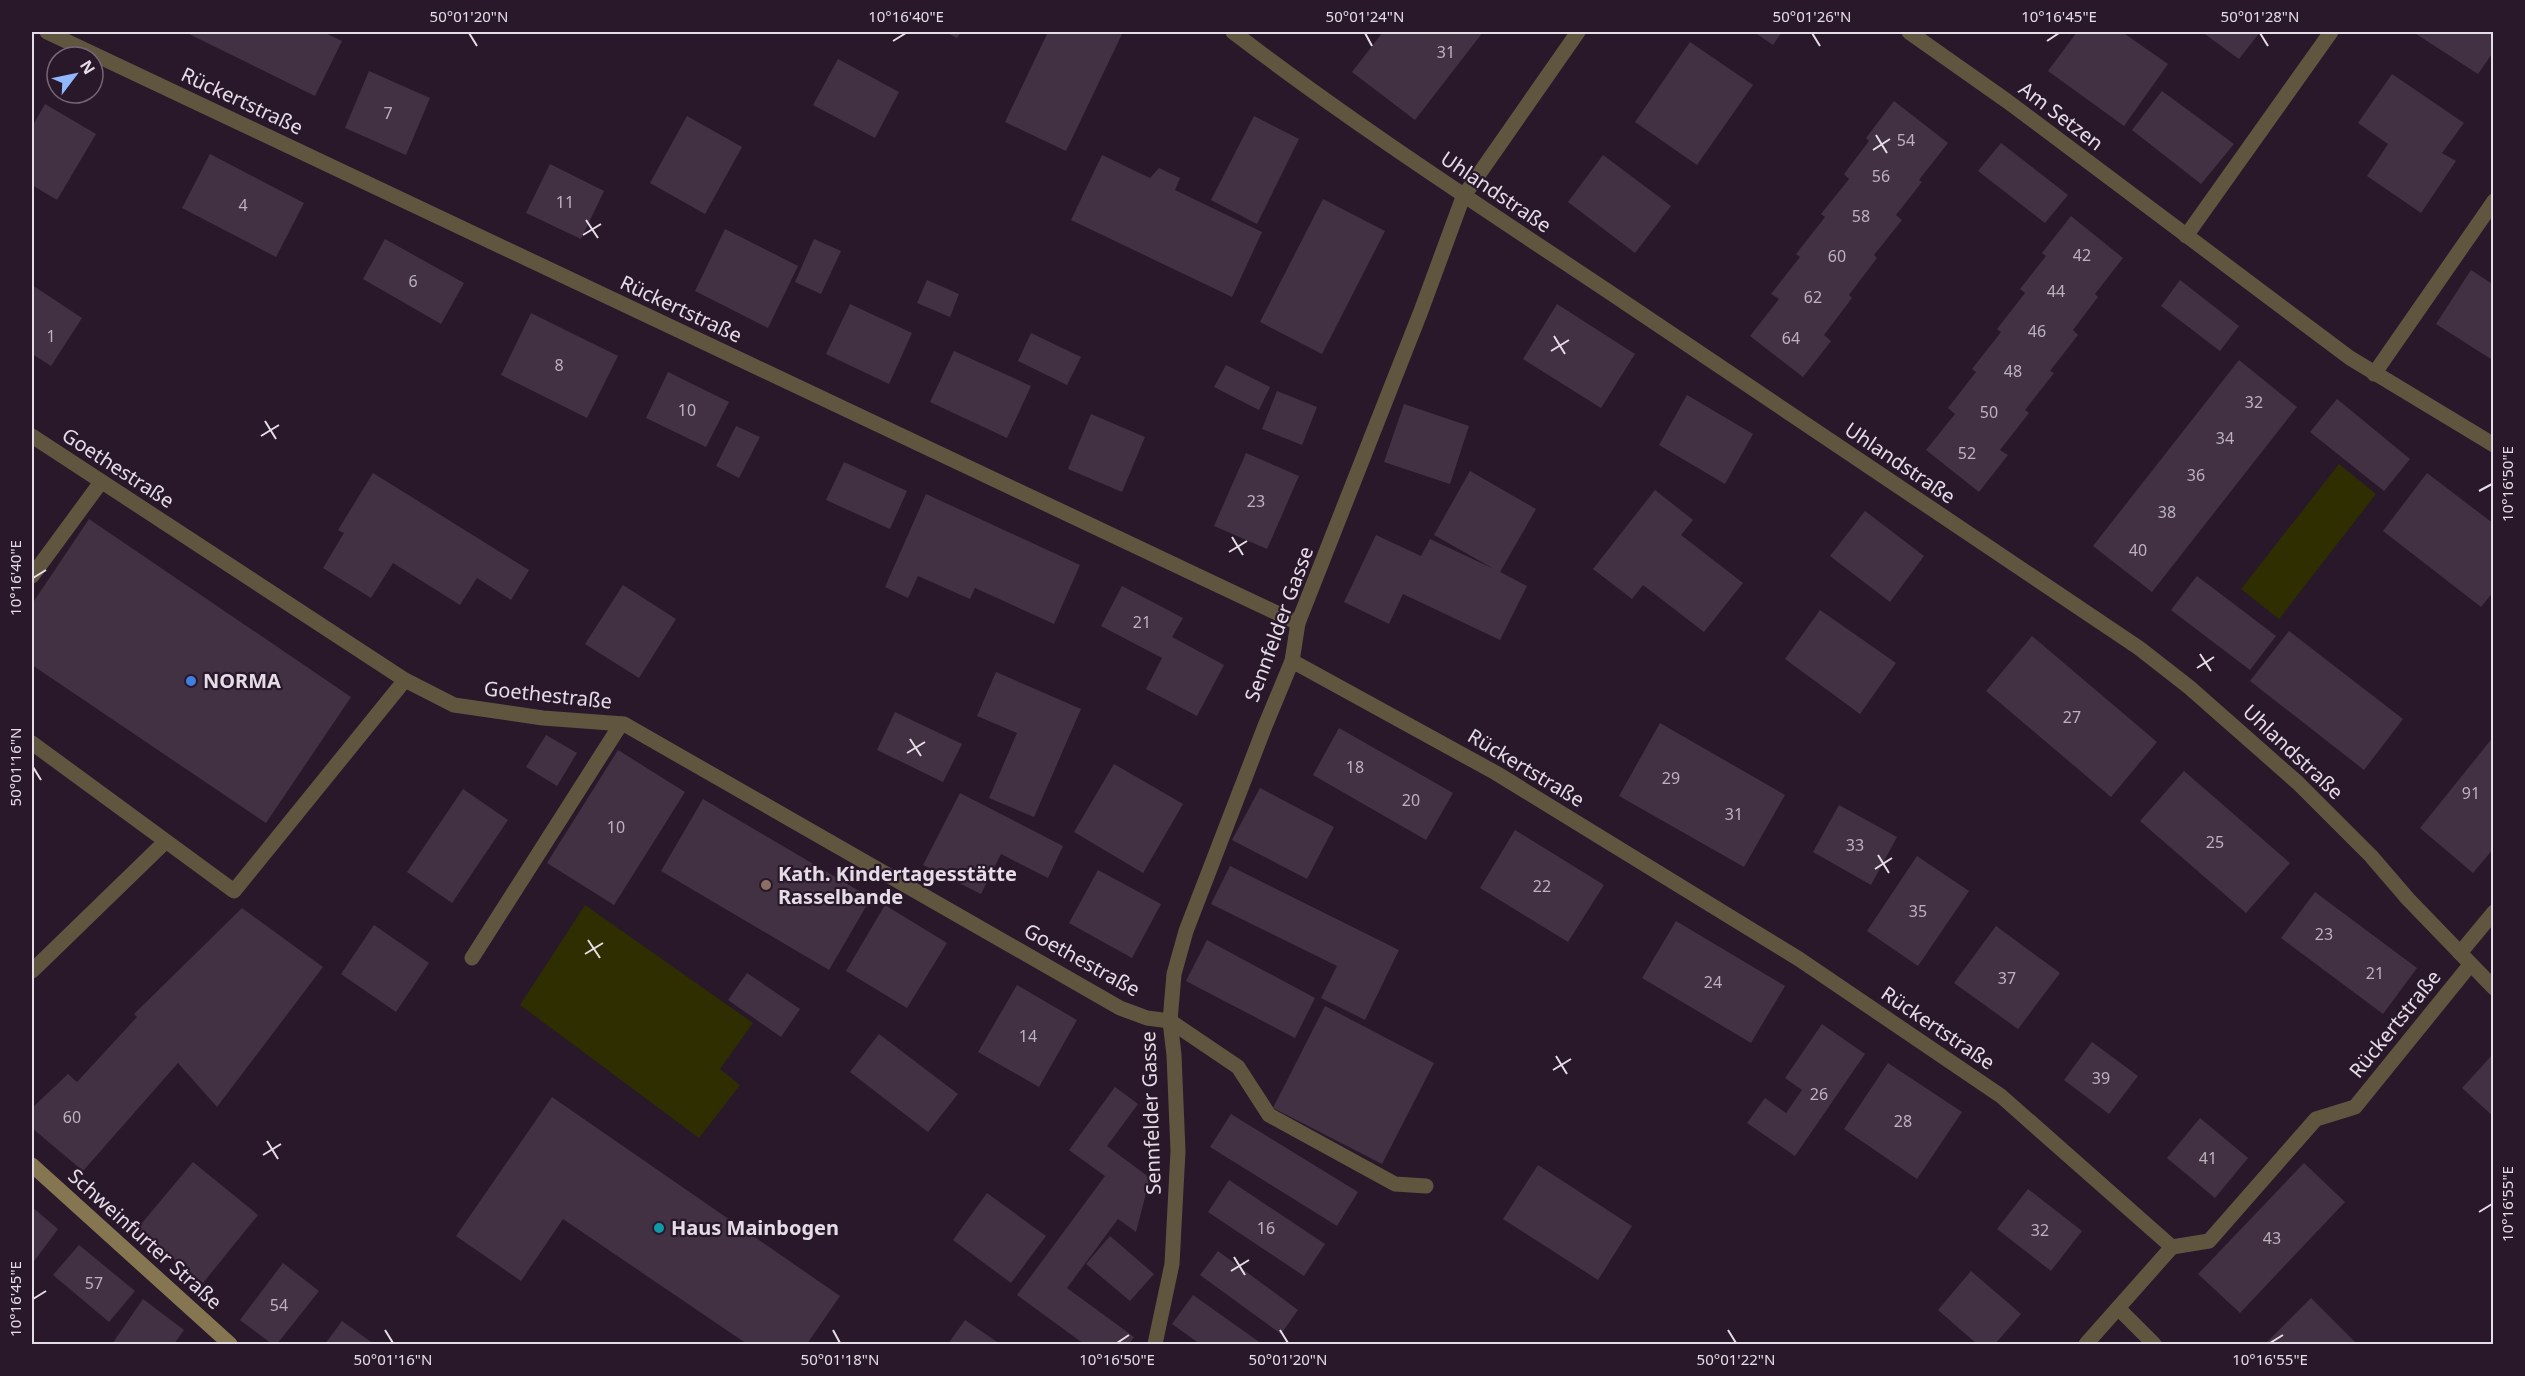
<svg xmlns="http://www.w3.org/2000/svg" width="2525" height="1376" font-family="'Noto Sans',sans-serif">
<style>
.green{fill:#2e2e01}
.building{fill:#423143}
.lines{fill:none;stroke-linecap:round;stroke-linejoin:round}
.lane{stroke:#605640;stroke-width:15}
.street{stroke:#605640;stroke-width:15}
.secondary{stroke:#857651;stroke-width:15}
.ticks{fill:none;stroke:#e6dce7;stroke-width:2}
.shop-dot{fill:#3f7fe0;stroke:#28182a;stroke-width:2}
.education-dot{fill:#8d6e63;stroke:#28182a;stroke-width:2}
.culture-dot{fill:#0f9aa8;stroke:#28182a;stroke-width:2}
.labels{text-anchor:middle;stroke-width:4.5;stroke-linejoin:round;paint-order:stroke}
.number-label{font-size:16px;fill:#bdb1be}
.street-label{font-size:20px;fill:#e6dce7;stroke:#28182a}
.poi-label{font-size:20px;font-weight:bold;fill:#e6dce7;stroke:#28182a;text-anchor:start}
.neatline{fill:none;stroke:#e6dce7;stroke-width:2}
.ticks-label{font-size:15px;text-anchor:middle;fill:#e6dce7}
</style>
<rect width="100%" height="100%" fill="#28182a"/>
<g class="green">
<path d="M2339 464 2376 494 2279 619 2241 589Z"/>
<path d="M585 905 753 1023 720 1069 740 1085 699 1138 520 1005Z"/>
</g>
<g class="building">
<path d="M185 32H323L342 41 315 96Z"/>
<path d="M945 32H961L957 38Z"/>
<path d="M1048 32H1123L1066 151 1005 122Z"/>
<path d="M1383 32H1483L1415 120 1352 72Z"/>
<path d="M1754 32H1782L1773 45Z"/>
<path d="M2077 32H2122L2168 64 2124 126 2048 71Z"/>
<path d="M2202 32H2260L2239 59Z"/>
<path d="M2413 32H2494V51L2478 74Z"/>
<path d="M1690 42 1753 85 1697 165 1635 122Z"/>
<path d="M838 59 899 92 875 138 813 105Z"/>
<path d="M369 71 430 98 406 155 345 128Z"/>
<path d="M2392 74 2464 123 2442 153 2456 161 2421 213 2367 176 2388 144 2358 123Z"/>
<path d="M2162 91 2234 144 2201 184 2132 130Z"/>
<path d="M1894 101 1948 143 1919 180 1922 182 1896 215 1902 220 1874 255 1877 258 1849 295 1852 298 1824 335 1831 341 1803 377 1750 336 1779 299 1771 294 1800 257 1796 254 1825 217 1821 214 1849 179 1844 174 1869 141 1866 138Z"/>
<path d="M45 104 96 134 57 200 32 185V127Z"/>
<path d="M687 116 742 147 705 214 650 183Z"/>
<path d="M1254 116 1299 139 1257 224 1211 200Z"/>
<path d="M2001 143 2068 195 2045 223 1978 171Z"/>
<path d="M210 154 304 203 276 257 182 208Z"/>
<path d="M1102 155 1150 178 1159 168 1180 178 1175 190 1262 232 1232 297 1071 220Z"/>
<path d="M1603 155 1671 206 1635 253 1568 202Z"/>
<path d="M550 164 604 191 581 239 526 213Z"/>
<path d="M1323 199 1385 231 1322 354 1260 322Z"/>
<path d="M2071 216 2123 258 2095 294 2098 297 2073 330 2078 335 2050 371 2054 373 2025 410 2029 413 2000 450 2008 455 1979 492 1926 450 1955 414 1948 408 1976 372 1972 369 2001 332 1997 329 2025 293 2020 289 2046 256 2042 253Z"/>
<path d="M725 229 798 266 768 328 695 291Z"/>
<path d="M385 239 464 283 441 324 363 279Z"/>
<path d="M814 239 841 251 821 294 795 282Z"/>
<path d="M2471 270 2494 285V361L2436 324Z"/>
<path d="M927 280 959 294 950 317 917 303Z"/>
<path d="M2180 280 2239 326 2220 351 2161 306Z"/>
<path d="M32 285 82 318 51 366 32 354Z"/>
<path d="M850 304 912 333 889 384 826 354Z"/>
<path d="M1557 304 1635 354 1601 408 1523 359Z"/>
<path d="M531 313 618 356 587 418 501 375Z"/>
<path d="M1031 333 1081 357 1067 385 1018 361Z"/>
<path d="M954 351 1031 386 1007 438 930 402Z"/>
<path d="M2239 360 2297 407 2152 592 2093 546Z"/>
<path d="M1226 365 1270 387 1259 410 1214 387Z"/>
<path d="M668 372 729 402 706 447 646 418Z"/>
<path d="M1277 391 1317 407 1302 445 1262 429Z"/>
<path d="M1687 395 1753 434 1725 484 1659 445Z"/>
<path d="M2337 399 2410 459 2384 491 2310 432Z"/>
<path d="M1404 404 1469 426 1450 484 1384 462Z"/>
<path d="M1091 414 1145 437 1122 492 1068 469Z"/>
<path d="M736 426 760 437 739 478 716 466Z"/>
<path d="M1246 453 1299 476 1267 549 1214 526Z"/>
<path d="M844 462 907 491 890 529 826 500Z"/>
<path d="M1470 471 1536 509 1500 572 1527 586 1500 640 1403 594 1389 624 1344 602 1376 535 1421 556 1430 539 1494 569 1434 535Z"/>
<path d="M373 473 529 570 511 600 477 578 460 605 393 563 371 598 323 568 344 533 338 530Z"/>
<path d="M2427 473 2494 524V591L2481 607 2383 531Z"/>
<path d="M1655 490 1693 520 1681 535 1743 583 1704 632 1643 585 1632 599 1593 569Z"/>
<path d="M926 494 1080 565 1054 624 975 588 970 599 918 576 908 598 885 587Z"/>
<path d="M1865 511 1924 556 1890 602 1830 556Z"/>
<path d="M89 519 351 697 266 823 32 665V604Z"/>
<path d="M2197 576 2276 636 2250 670 2171 610Z"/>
<path d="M623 585 676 619 639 678 585 644Z"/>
<path d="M1122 586 1183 618 1172 637 1224 665 1197 716 1146 689 1162 658 1101 626Z"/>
<path d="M1820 610 1896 663 1860 714 1785 659Z"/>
<path d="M2289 631 2403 719 2364 770 2250 681Z"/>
<path d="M2032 636 2157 742 2111 797 1986 691Z"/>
<path d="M996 672 1081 709 1034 817 989 798 1017 733 977 716Z"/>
<path d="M895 712 962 744 943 782 877 750Z"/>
<path d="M1660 723 1785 795 1744 867 1619 796Z"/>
<path d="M1339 728 1453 793 1426 840 1313 775Z"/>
<path d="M546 735 577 753 557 786 526 767Z"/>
<path d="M2494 736V848L2473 873 2420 828Z"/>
<path d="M618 750 685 792 614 905 547 863Z"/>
<path d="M1114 764 1183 804 1143 873 1074 832Z"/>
<path d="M2184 771 2290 863 2246 913 2140 821Z"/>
<path d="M1260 788 1334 827 1307 879 1232 840Z"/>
<path d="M463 789 508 820 452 903 407 872Z"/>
<path d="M960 793 1063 846 1048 878 1001 854 981 894 923 865Z"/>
<path d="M703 799 871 898 829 970 661 871Z"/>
<path d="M1839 805 1897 837 1871 885 1813 852Z"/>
<path d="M1515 830 1604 885 1568 942 1480 888Z"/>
<path d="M1917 856 1969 891 1918 966 1867 931Z"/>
<path d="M1230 866 1399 950 1365 1020 1321 998 1337 966 1211 904Z"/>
<path d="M1098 870 1161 904 1132 958 1069 923Z"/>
<path d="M2315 892 2417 968 2383 1014 2281 938Z"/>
<path d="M885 905 947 943 907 1008 846 971Z"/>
<path d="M242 908 323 967 217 1107 178 1063 83 1171 32 1128V1108L68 1074 77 1082 137 1017 134 1014Z"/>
<path d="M1676 921 1785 986 1751 1043 1642 978Z"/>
<path d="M374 925 429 963 396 1012 341 974Z"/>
<path d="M1996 926 2060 973 2018 1029 1954 983Z"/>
<path d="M1207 940 1315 998 1295 1038 1186 981Z"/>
<path d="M747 973 800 1009 781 1037 728 1000Z"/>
<path d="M1017 985 1077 1020 1039 1087 978 1052Z"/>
<path d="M1325 1006 1434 1063 1382 1164 1273 1108Z"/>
<path d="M1822 1024 1865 1054 1795 1156 1747 1123 1765 1098 1786 1113 1802 1090 1785 1078Z"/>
<path d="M879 1034 958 1094 928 1132 850 1072Z"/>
<path d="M2092 1042 2138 1076 2109 1114 2064 1080Z"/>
<path d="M2494 1053V1117L2462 1088Z"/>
<path d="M1888 1063 1962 1112 1917 1179 1844 1129Z"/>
<path d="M1115 1087 1138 1104 1107 1146 1150 1178 1136 1232 1118 1219 1067 1288 1134 1337 1129 1344H1084L1017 1295 1105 1176 1069 1150Z"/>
<path d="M552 1097 840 1296 807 1344H747L563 1219 521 1281 456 1236Z"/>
<path d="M1231 1114 1358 1192 1337 1226 1210 1147Z"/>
<path d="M2200 1118 2248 1158 2215 1198 2167 1158Z"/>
<path d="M193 1162 258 1215 203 1283 137 1229Z"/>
<path d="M2304 1163 2345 1202 2240 1313 2198 1274Z"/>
<path d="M1538 1165 1632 1226 1598 1280 1503 1219Z"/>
<path d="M1229 1180 1325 1244 1304 1276 1208 1212Z"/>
<path d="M2028 1189 2082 1231 2051 1271 1997 1229Z"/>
<path d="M987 1193 1046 1236 1011 1283 953 1240Z"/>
<path d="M32 1207 58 1229 32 1264Z"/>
<path d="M1110 1236 1154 1274 1130 1301 1086 1264Z"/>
<path d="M79 1245 135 1291 109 1322 53 1275Z"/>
<path d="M1218 1251 1298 1310 1281 1334 1200 1275Z"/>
<path d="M283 1263 319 1291 277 1344H272L240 1320Z"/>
<path d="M1971 1271 2021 1314 1995 1344H1977L1938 1310Z"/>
<path d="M1193 1295 1262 1344H1200L1172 1324Z"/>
<path d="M2311 1298 2357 1344H2268L2266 1343Z"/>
<path d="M143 1299 184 1330 174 1344H112Z"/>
<path d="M965 1320 1000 1344H948Z"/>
<path d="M342 1321 374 1344H325Z"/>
</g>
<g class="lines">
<g class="lane">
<path d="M32 576 101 482"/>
<path d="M32 743 234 891 405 680"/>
<path d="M472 958 621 724"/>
<path d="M32 971 165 842"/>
<path d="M1170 1021 1238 1067 1269 1115 1395 1184 1426 1186"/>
</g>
<g class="street">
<path d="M47 32 1298 623"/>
<path d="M1233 32C1360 129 1494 215 1627 304 1798 418 1968 534 2139 648L2189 687 2298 783 2371 856 2408 899 2494 988"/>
<path d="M1909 32 2007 101 2350 358 2494 445"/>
<path d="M2186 236 2331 32"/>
<path d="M2374 374 2494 201"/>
<path d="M32 436 405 680 454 705 543 718 624 724 1120 1008 1147 1018 1170 1021"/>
<path d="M1292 661 1496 773 1799 959 2001 1096 2172 1247 2209 1241 2316 1119 2355 1107 2470 965"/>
<path d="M2460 953 2494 912"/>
<path d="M2118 1308 2154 1344"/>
<path d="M1155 1344 1172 1264 1178 1151 1174 1055 1170 1021 1174 974 1186 931 1265 726 1292 661 1298 623 1421 311 1463 197 1578 32"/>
<path d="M2086 1344 2172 1247"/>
</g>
<path class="secondary" d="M32 1165 230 1344"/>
</g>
<path class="ticks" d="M469 33 477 46M1365 33 1372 46M1812 33 1820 46M2260 33 2268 46M893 41 906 33M2047 41 2059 33M1876 135 1887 153M1873 150 1890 139M586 220 598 238M583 235 601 224M1554 336 1565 354M1551 351 1569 340M265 421 276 439M261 436 279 425M2479 491 2492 484M1232 537 1243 555M1229 552 1247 541M33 578 46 570M2200 654 2211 671M2197 668 2214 657M910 739 921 756M907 753 925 742M33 767 41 780M1878 855 1889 873M1875 869 1892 858M588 940 600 958M585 954 603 943M1556 1056 1567 1074M1553 1070 1571 1059M267 1141 278 1159M263 1155 281 1144M2479 1212 2492 1204M1234 1257 1245 1275M1231 1271 1249 1260M33 1299 46 1291M385 1330 393 1343M833 1330 840 1343M1280 1330 1288 1343M1728 1330 1736 1343M1117 1343 1129 1335M2270 1343 2283 1335"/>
<circle class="shop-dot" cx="191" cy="681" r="6"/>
<circle class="education-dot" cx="766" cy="885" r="6"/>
<circle class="culture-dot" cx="659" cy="1228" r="6"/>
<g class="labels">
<g class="number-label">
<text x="1446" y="58">31</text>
<text x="388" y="119">7</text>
<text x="1906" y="146">54</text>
<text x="1881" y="182">56</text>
<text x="565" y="208">11</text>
<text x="243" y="211">4</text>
<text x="1861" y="222">58</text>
<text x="2082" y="261">42</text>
<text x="1837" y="262">60</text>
<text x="413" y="287">6</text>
<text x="2056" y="297">44</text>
<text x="1813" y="303">62</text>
<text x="2037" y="337">46</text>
<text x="51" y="342">1</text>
<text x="1791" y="344">64</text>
<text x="559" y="371">8</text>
<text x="2013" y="377">48</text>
<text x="2254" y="408">32</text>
<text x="687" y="416">10</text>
<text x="1989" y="418">50</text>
<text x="2225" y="444">34</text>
<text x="1967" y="459">52</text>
<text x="2196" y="481">36</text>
<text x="1256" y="507">23</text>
<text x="2167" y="518">38</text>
<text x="2138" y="556">40</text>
<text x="1142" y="628">21</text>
<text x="2072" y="723">27</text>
<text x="1355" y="773">18</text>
<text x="1671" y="784">29</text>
<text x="2471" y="799">91</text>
<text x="1411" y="806">20</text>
<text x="1734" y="820">31</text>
<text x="616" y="833">10</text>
<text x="2215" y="848">25</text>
<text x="1855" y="851">33</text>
<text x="1542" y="892">22</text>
<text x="1918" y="917">35</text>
<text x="2324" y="940">23</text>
<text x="2375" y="979">21</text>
<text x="2007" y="984">37</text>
<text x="1713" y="988">24</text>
<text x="1028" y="1042">14</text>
<text x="2101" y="1084">39</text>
<text x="1819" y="1100">26</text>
<text x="72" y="1123">60</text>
<text x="1903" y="1127">28</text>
<text x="2208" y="1164">41</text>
<text x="1266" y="1234">16</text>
<text x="2040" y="1236">32</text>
<text x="2272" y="1244">43</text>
<text x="94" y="1289">57</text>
<text x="279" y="1311">54</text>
</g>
<g class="street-label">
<text transform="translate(242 101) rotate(25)" y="7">Rückertstraße</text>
<text transform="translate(2061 116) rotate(37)" y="7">Am Setzen</text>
<text transform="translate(1496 192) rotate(34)" y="7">Uhlandstraße</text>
<text transform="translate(681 309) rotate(25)" y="7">Rückertstraße</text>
<text transform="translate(1900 463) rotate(34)" y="7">Uhlandstraße</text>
<text transform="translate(118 468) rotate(33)" y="7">Goethestraße</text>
<text transform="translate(1279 624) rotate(-70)" y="7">Sennfelder Gasse</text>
<text transform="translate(548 695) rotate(6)" y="7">Goethestraße</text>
<text transform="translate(2293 752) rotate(43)" y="7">Uhlandstraße</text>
<text transform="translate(1526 768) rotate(31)" y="7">Rückertstraße</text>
<text transform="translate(1082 960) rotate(29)" y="7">Goethestraße</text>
<text transform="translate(2395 1024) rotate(-51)" y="7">Rückertstraße</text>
<text transform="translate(1938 1028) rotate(34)" y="7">Rückertstraße</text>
<text transform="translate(1151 1113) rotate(-92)" y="7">Sennfelder Gasse</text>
<text transform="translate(145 1239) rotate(42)" y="7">Schweinfurter Straße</text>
</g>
<g class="poi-label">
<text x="203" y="688">NORMA</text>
<text x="778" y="881">Kath. Kindertagesstätte<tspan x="778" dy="23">Rasselbande</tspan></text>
<text x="671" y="1235">Haus Mainbogen</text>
</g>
</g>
<rect width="2525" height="1376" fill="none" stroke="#28182a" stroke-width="66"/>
<g transform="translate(75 75) rotate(58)"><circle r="28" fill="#28182a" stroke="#746676" stroke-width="1.5"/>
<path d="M0-4.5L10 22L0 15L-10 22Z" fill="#91b8fd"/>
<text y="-9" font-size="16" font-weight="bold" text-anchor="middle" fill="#e6dce7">N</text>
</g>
<rect x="33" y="33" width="2459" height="1310" class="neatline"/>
<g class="ticks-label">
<text x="469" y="22">50°01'20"N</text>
<text x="906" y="22">10°16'40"E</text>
<text x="1365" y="22">50°01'24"N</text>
<text x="1812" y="22">50°01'26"N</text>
<text x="2059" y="22">10°16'45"E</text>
<text x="2260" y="22">50°01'28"N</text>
<text transform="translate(2508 484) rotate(-90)" y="5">10°16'50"E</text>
<text transform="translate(16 578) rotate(-90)" y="5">10°16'40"E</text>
<text transform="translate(16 767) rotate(-90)" y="5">50°01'16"N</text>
<text transform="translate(2508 1204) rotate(-90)" y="5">10°16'55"E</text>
<text transform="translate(16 1299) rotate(-90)" y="5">10°16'45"E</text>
<text x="393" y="1365">50°01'16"N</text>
<text x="840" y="1365">50°01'18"N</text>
<text x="1117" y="1365">10°16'50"E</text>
<text x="1288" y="1365">50°01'20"N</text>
<text x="1736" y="1365">50°01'22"N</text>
<text x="2270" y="1365">10°16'55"E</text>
</g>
</svg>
